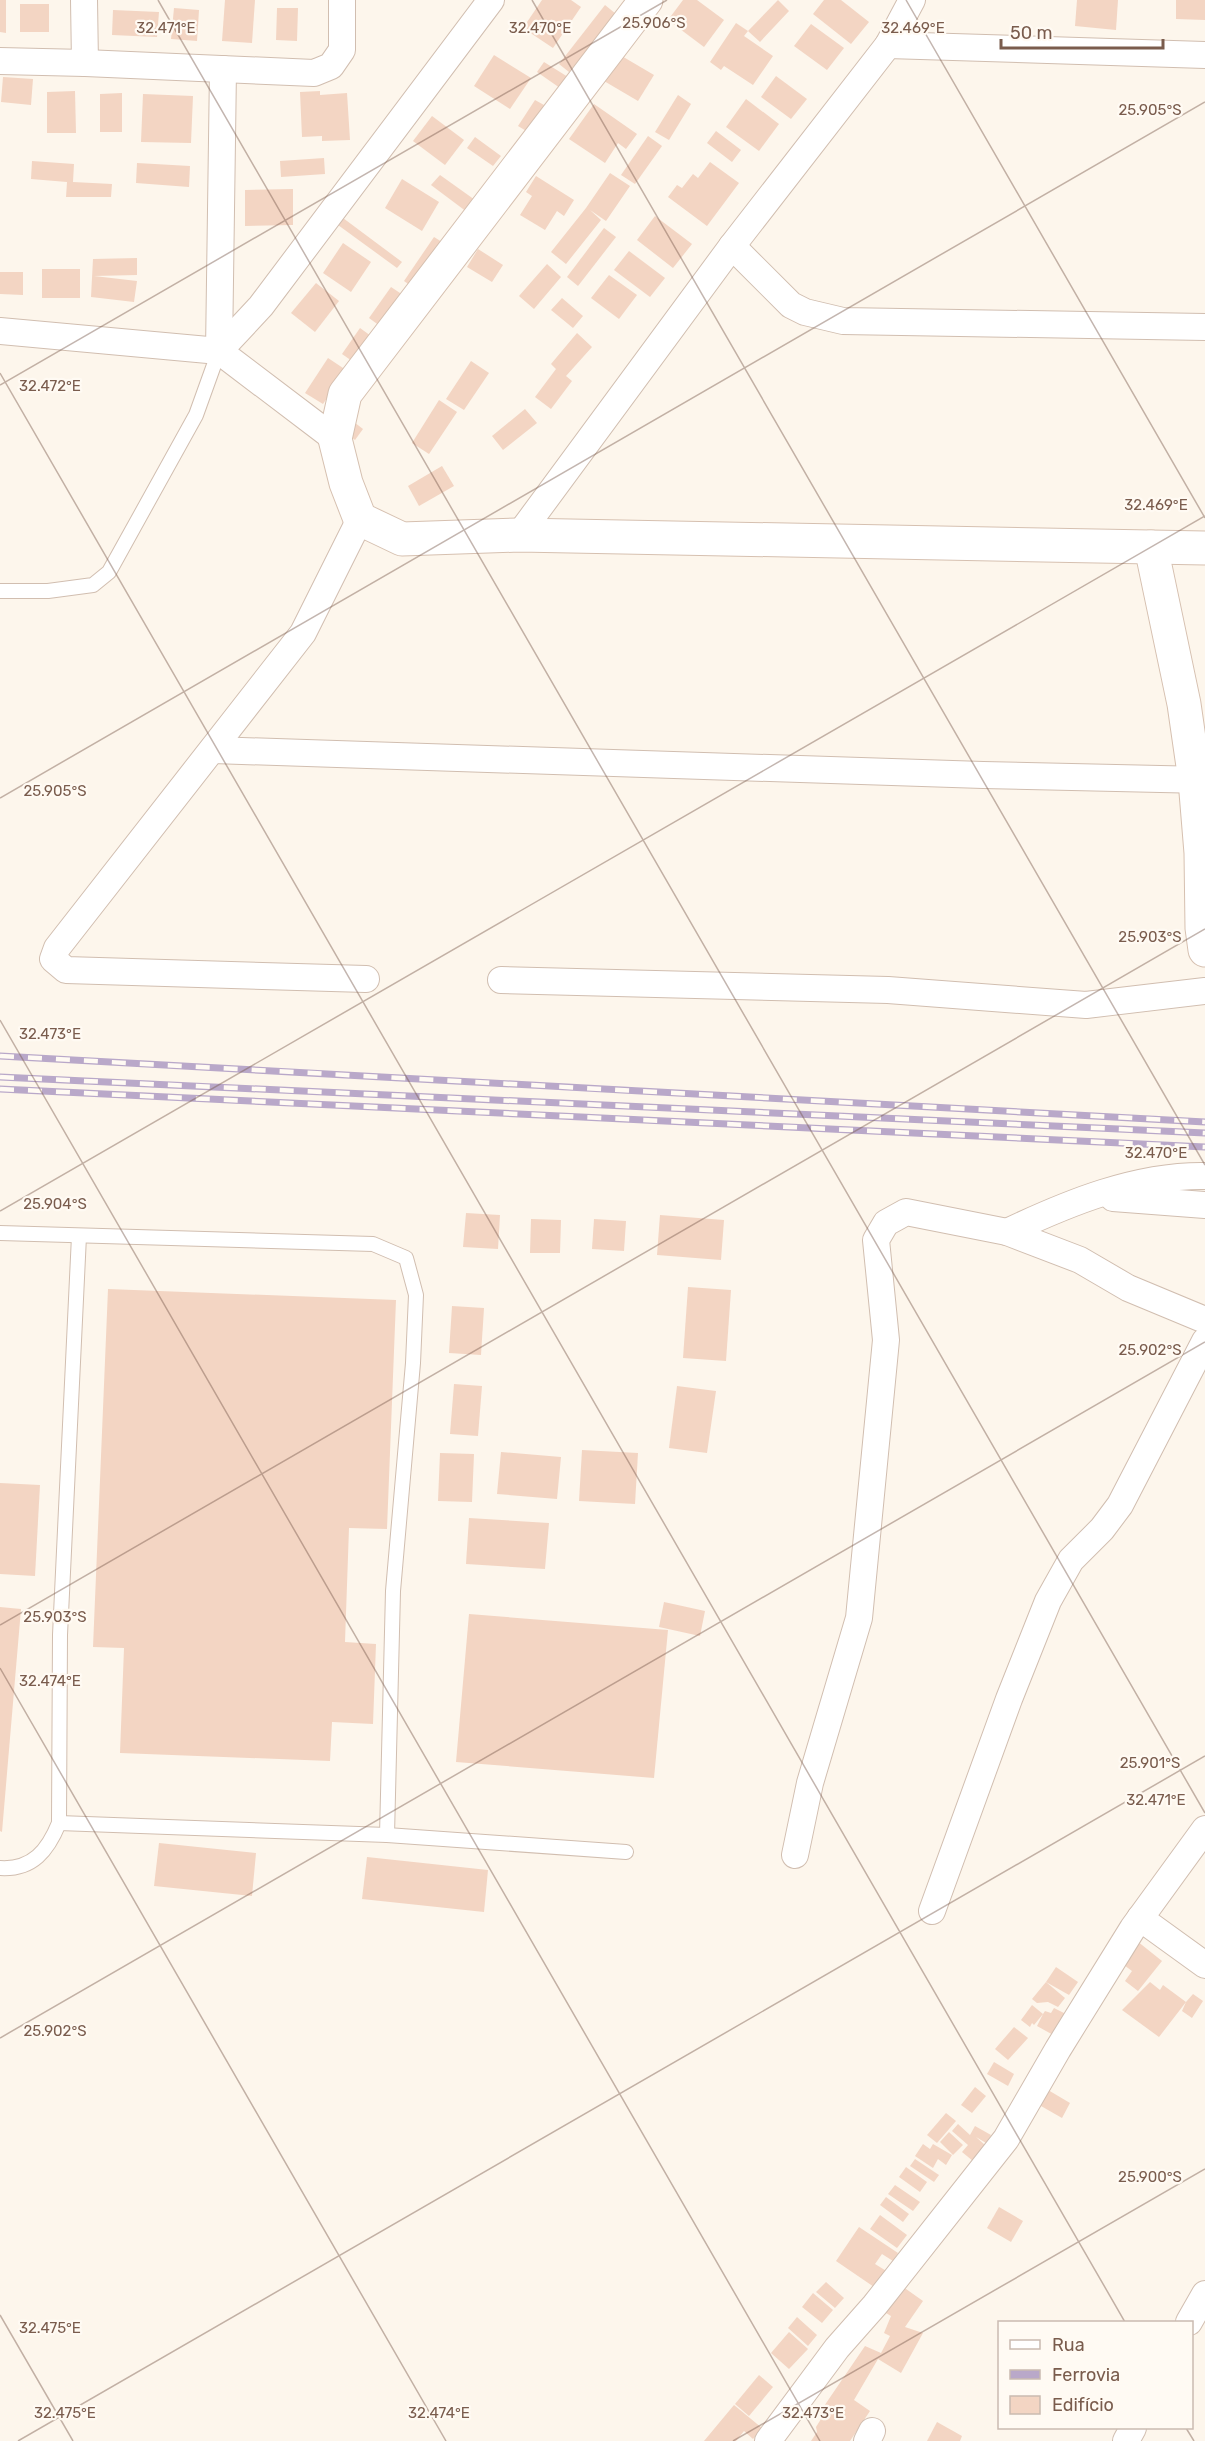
<svg xmlns="http://www.w3.org/2000/svg" width="1205" height="2441" font-family="Rubik,sans-serif">
<style>
.building{fill:#f3d5c3}
.lines{fill:none;stroke-linecap:round;stroke-linejoin:round}
.lane-casing{stroke:#d1beb0;stroke-width:16}
.street-casing{stroke:#d1beb0;stroke-width:28}
.secondary-casing{stroke:#d6c0b0;stroke-width:35}
.lane{stroke:#fff;stroke-width:14}
.street{stroke:#fff;stroke-width:26}
.secondary{stroke:#fff;stroke-width:33}
.rail-casing{stroke:#b9a8c9;stroke-width:7}
.rail{stroke:#fffaf3;stroke-width:4.5;stroke-dasharray:14;stroke-linecap:butt}
.ticks{fill:none;stroke:#7a5c4d;stroke-width:1.5;stroke-opacity:0.45}
.ticks-label{font-size:15px;text-anchor:middle;fill:#7a5c4d;stroke:#fffaf3;stroke-width:4.5;stroke-linejoin:round;paint-order:stroke}
</style>
<rect width="100%" height="100%" fill="#fdf6ec"/>
<g class="building">
<path d="M0 0H6V33L0 32Z"/>
<path d="M225 0H255L252 43 222 41Z"/>
<path d="M542 0H571L581 7 553 48 523 28Z"/>
<path d="M683 0H697L724 20 704 47 668 20Z"/>
<path d="M778 0 789 11 760 42 748 31Z"/>
<path d="M824 0H841L869 22 851 44 813 14Z"/>
<path d="M1077 0H1118L1116 30 1075 26Z"/>
<path d="M1176 0H1205V20L1176 19Z"/>
<rect x="20" y="4" width="29" height="28"/>
<path d="M605 5 616 14 569 72 559 64Z"/>
<path d="M174 8 199 10 197 41 171 39Z"/>
<path d="M277 8H298L297 41 276 40Z"/>
<path d="M113 10 159 12 157 37 112 35Z"/>
<path d="M736 23 748 31 744 36 773 56 753 85 724 66 721 70 710 62Z"/>
<path d="M811 24 844 48 827 70 794 46Z"/>
<path d="M494 55 531 78 510 109 474 86Z"/>
<path d="M620 55 654 75 638 101 604 81Z"/>
<path d="M544 62 568 77 560 88 537 72Z"/>
<path d="M776 76 807 99 791 119 761 97Z"/>
<path d="M3 77 33 79 31 105 1 102Z"/>
<path d="M75 91 76 133H47V92Z"/>
<path d="M320 91V95L347 93 350 140 322 141V136L302 137 300 92Z"/>
<path d="M122 93V132H100V94Z"/>
<path d="M143 94 193 96 191 143 141 142Z"/>
<path d="M678 95 691 104 669 140 655 132Z"/>
<path d="M746 99 779 124 759 151 726 127Z"/>
<path d="M535 100 544 105 528 132 518 126Z"/>
<path d="M594 104 637 134 626 149 618 143 605 163 569 139Z"/>
<path d="M432 116 464 140 445 165 413 141Z"/>
<path d="M716 131 741 150 732 162 707 143Z"/>
<path d="M648 136 662 146 635 184 621 175Z"/>
<path d="M475 137 501 156 493 166 467 148Z"/>
<path d="M324 158 325 174 281 177 280 161Z"/>
<path d="M32 161 74 164 73 182 112 184 111 197H66L67 182 31 179Z"/>
<path d="M710 162 739 183 707 226 668 197 677 185 682 188 693 174 698 178Z"/>
<path d="M137 163 190 166 189 187 136 183Z"/>
<path d="M610 173 630 186 606 221 590 210 601 220 566 264 551 252 586 208Z"/>
<path d="M440 175 475 200 467 212 431 185Z"/>
<path d="M536 176 574 200 564 216 557 211 545 230 520 215 532 196 526 192Z"/>
<path d="M402 179 439 202 422 231 385 208Z"/>
<path d="M293 189V225L245 226V190Z"/>
<path d="M655 216 692 244 673 268 637 240Z"/>
<path d="M343 218 402 262 397 268 338 225Z"/>
<path d="M604 228 616 237 578 286 567 277Z"/>
<path d="M434 237 442 242 411 286 404 281Z"/>
<path d="M343 243 371 262 351 292 323 273Z"/>
<path d="M478 249 503 265 492 282 467 267Z"/>
<path d="M629 251 665 278 650 297 614 270Z"/>
<path d="M137 258V275L94 276 137 281 134 302 91 297 93 259Z"/>
<path d="M547 264 561 277 534 309 519 296Z"/>
<rect x="42" y="269" width="38" height="29"/>
<path d="M0 272H23V295L0 294Z"/>
<path d="M609 275 637 295 619 319 591 298Z"/>
<path d="M316 283 339 301 315 332 291 313Z"/>
<path d="M391 287 403 295 380 326 369 318Z"/>
<path d="M562 298 583 316 573 328 551 310Z"/>
<path d="M360 328 371 336 352 361 342 354Z"/>
<path d="M577 333 592 347 566 376 572 381 551 409 535 397 556 369 551 364Z"/>
<path d="M328 358 346 370 323 404 305 393Z"/>
<path d="M471 361 489 373 464 410 446 399Z"/>
<path d="M439 400 457 412 429 454 412 443Z"/>
<path d="M525 409 537 423 503 450 492 436Z"/>
<path d="M350 419 363 429 355 440 342 430Z"/>
<path d="M442 466 454 486 419 506 408 486Z"/>
<path d="M466 1213 500 1215 498 1249 463 1247Z"/>
<path d="M660 1215 724 1220 721 1260 657 1255Z"/>
<path d="M531 1219 561 1220 560 1253H530Z"/>
<path d="M594 1219 626 1221 624 1251 592 1249Z"/>
<path d="M688 1287 731 1290 726 1361 683 1358Z"/>
<path d="M108 1289 396 1300 387 1529 349 1528 345 1642 376 1644 373 1724 332 1722 330 1761 120 1753 124 1648 93 1647Z"/>
<path d="M452 1306 484 1308 481 1355 449 1353Z"/>
<path d="M454 1384 482 1386 478 1436 450 1434Z"/>
<path d="M677 1386 716 1391 707 1453 669 1448Z"/>
<path d="M582 1450 638 1453 635 1504 579 1501Z"/>
<path d="M501 1452 561 1457 557 1499 497 1494Z"/>
<path d="M440 1453 474 1454 472 1502 438 1501Z"/>
<path d="M0 1483 40 1485 35 1576 0 1574Z"/>
<path d="M469 1518 549 1523 545 1569 466 1564Z"/>
<path d="M664 1602 705 1611 700 1636 659 1627Z"/>
<path d="M0 1607 21 1609 2 1832 0 1831Z"/>
<path d="M469 1614 668 1630 654 1778 456 1762Z"/>
<path d="M159 1843 256 1853 252 1896 154 1886Z"/>
<path d="M367 1857 488 1870 484 1912 362 1899Z"/>
<path d="M1137 1941 1162 1961 1138 1991 1125 1981 1132 1971 1120 1962Z"/>
<path d="M1056 1967 1078 1982 1069 1995 1046 1982Z"/>
<path d="M1046 1982 1065 1998 1058 2007 1048 2002 1037 2003 1032 1999Z"/>
<path d="M1150 1982 1160 1990 1163 1985 1186 2002 1193 1994 1203 2001 1192 2018 1182 2011 1186 2002 1159 2037 1122 2010Z"/>
<path d="M1032 2005 1043 2014 1045 2011 1051 2013 1054 2008 1066 2014 1055 2036 1037 2026 1043 2014 1034 2025 1032 2023 1030 2027 1021 2020Z"/>
<path d="M1014 2027 1028 2038 1008 2060 995 2049Z"/>
<path d="M994 2062 1014 2074 1008 2086 987 2074Z"/>
<path d="M975 2087 986 2096 972 2113 961 2105Z"/>
<path d="M1043 2087 1070 2103 1062 2118 1034 2102Z"/>
<path d="M946 2113 956 2121 937 2143 927 2135Z"/>
<path d="M958 2124 970 2135 975 2126 991 2135 986 2143 976 2137 985 2145 973 2161 962 2152 968 2145 952 2131Z"/>
<path d="M949 2132 963 2145 953 2155 940 2142Z"/>
<path d="M923 2144 930 2149 933 2144 952 2155 946 2165 938 2159 933 2168 915 2156Z"/>
<path d="M915 2159 939 2175 934 2182 910 2166Z"/>
<path d="M906 2167 927 2182 920 2192 899 2177Z"/>
<path d="M895 2185 920 2202 913 2211 888 2194Z"/>
<path d="M886 2197 909 2214 903 2222 880 2205Z"/>
<path d="M999 2207 1023 2221 1011 2242 987 2228Z"/>
<path d="M880 2215 907 2235 897 2248 870 2229Z"/>
<path d="M859 2227 898 2253 893 2261 882 2254 875 2264 888 2272 877 2289 836 2261Z"/>
<path d="M826 2282 844 2298 835 2308 816 2292Z"/>
<path d="M899 2284 923 2301 905 2327 923 2333 901 2373 878 2359 854 2400 870 2411 850 2441H811L817 2432 816 2427 821 2419 818 2415 865 2346 881 2353 890 2336 884 2333 891 2316 881 2310Z"/>
<path d="M813 2293 833 2310 822 2323 802 2307Z"/>
<path d="M797 2317 817 2335 808 2346 788 2328Z"/>
<path d="M789 2332 808 2349 789 2369 771 2353Z"/>
<path d="M759 2375 773 2387 749 2416 735 2404Z"/>
<path d="M734 2405 762 2428 753 2439 744 2431 736 2441H704Z"/>
<path d="M937 2422 962 2436 960 2441H927Z"/>
</g>
<g class="lines">
<defs>
<g id="lane">
<path d="M0 591H48L93 585 109 572 196 415 219 351"/>
<path d="M0 1233 373 1244 406 1258 416 1295 413 1363 393 1591 387 1835"/>
<path d="M59 1823 387 1835 626 1852"/>
<path d="M0 1868C33 1870 48 1850 59 1823L60 1635 79 1236"/>
</g>
<g id="street">
<path d="M84 0 85 63"/>
<path d="M888 45 1205 55"/>
<path d="M0 61 85 63 314 73 331 66 342 50V0"/>
<path d="M223 69 219 351 335 439"/>
<path d="M732 246 791 305 805 312 843 321 1205 327"/>
<path d="M0 331 219 351 261 306 491 0"/>
<path d="M360 519 303 633 57 948 53 959 66 970 366 979"/>
<path d="M519 535 732 246 888 45 912 0"/>
<path d="M213 750 983 775 1205 780"/>
<path d="M501 980 888 990 1086 1005 1205 991"/>
<path d="M1113 1198 1205 1205"/>
<path d="M1007 1232C1068 1203 1136 1175 1205 1176"/>
<path d="M795 1855 810 1783 859 1618 886 1340 876 1240 886 1223 906 1212 1007 1232 1080 1260 1128 1288 1205 1320"/>
<path d="M932 1911 1009 1699 1048 1601 1071 1560 1102 1529 1120 1505 1205 1341"/>
<path d="M1140 1918 1205 1965"/>
<path d="M1189 2322 1205 2294"/>
<path d="M768 2441 837 2348 875 2305 1006 2139 1058 2049 1133 1928 1205 1829"/>
<path d="M867 2441 872 2431"/>
<path d="M1126 2441 1133 2428"/>
</g>
<g id="secondary">
<path d="M646 0 345 394 335 439 346 483 360 519 402 539 519 535 1205 548"/>
<path d="M1151 547 1184 704 1195 780 1201 853 1202 928 1205 950"/>
</g>
</defs>
<use href="#lane" class="lane-casing"/>
<use href="#street" class="street-casing"/>
<use href="#secondary" class="secondary-casing"/>
<use href="#lane" class="lane"/>
<use href="#street" class="street"/>
<use href="#secondary" class="secondary"/>
<defs>
<g id="rail">
<path d="M0 1056 1205 1122"/>
<path d="M0 1077 1205 1133"/>
<path d="M0 1089 1205 1147"/>
</g>
</defs>
<use href="#rail" class="rail-casing"/>
<use href="#rail" class="rail"/>
</g>
<path class="ticks" d="M158 0 1205 1813M532 0 1205 1165M906 0 1205 518M0 373 1125 2322M0 385 667 0M0 798 1205 102M0 1020 820 2441M0 1211 1205 516M0 1625 1205 929M0 1668 446 2441M0 2038 1205 1342M0 2315 73 2441M1186 2428 1194 2441M18 2441 1205 1756M733 2441 1205 2169"/>
<g class="ticks-label">
<text x="654" y="28">25.906°S</text>
<text x="166" y="33">32.471°E</text>
<text x="540" y="33">32.470°E</text>
<text x="913" y="33">32.469°E</text>
<text x="1150" y="115">25.905°S</text>
<text x="50" y="391">32.472°E</text>
<text x="1156" y="510">32.469°E</text>
<text x="55" y="796">25.905°S</text>
<text x="1150" y="942">25.903°S</text>
<text x="50" y="1039">32.473°E</text>
<text x="1156" y="1158">32.470°E</text>
<text x="55" y="1209">25.904°S</text>
<text x="1150" y="1355">25.902°S</text>
<text x="55" y="1622">25.903°S</text>
<text x="50" y="1686">32.474°E</text>
<text x="1150" y="1768">25.901°S</text>
<text x="1156" y="1805">32.471°E</text>
<text x="55" y="2036">25.902°S</text>
<text x="1150" y="2182">25.900°S</text>
<text x="50" y="2333">32.475°E</text>
<text x="65" y="2418">32.475°E</text>
<text x="439" y="2418">32.474°E</text>
<text x="813" y="2418">32.473°E</text>
</g>
<rect x="998" y="2321" width="195" height="108" fill="#fffaf3" stroke="#cabbb1" stroke-width="1.5"/>
<rect x="1010" y="2340" width="30" height="9" fill="#ffffff" stroke="#cabbb1" stroke-width="1.5"/>
<text x="1052" y="2351" font-size="18" fill="#7a5c4d">Rua</text>
<rect x="1010" y="2370" width="30" height="9" fill="#b9a8c9" stroke="#cabbb1" stroke-width="1.5"/>
<text x="1052" y="2381" font-size="18" fill="#7a5c4d">Ferrovia</text>
<rect x="1010" y="2396" width="30" height="18" fill="#f3d5c3" stroke="#cabbb1" stroke-width="1.5"/>
<text x="1052" y="2411" font-size="18" fill="#7a5c4d">Edifício</text>
<path d="M1001 39v9h162v-9" fill="none" stroke="#7a5c4d" stroke-width="3"/>
<text x="1010" y="39" font-size="18" fill="#7a5c4d" stroke="#fffaf3" stroke-width="4.5" paint-order="stroke">50 m</text>
</svg>
